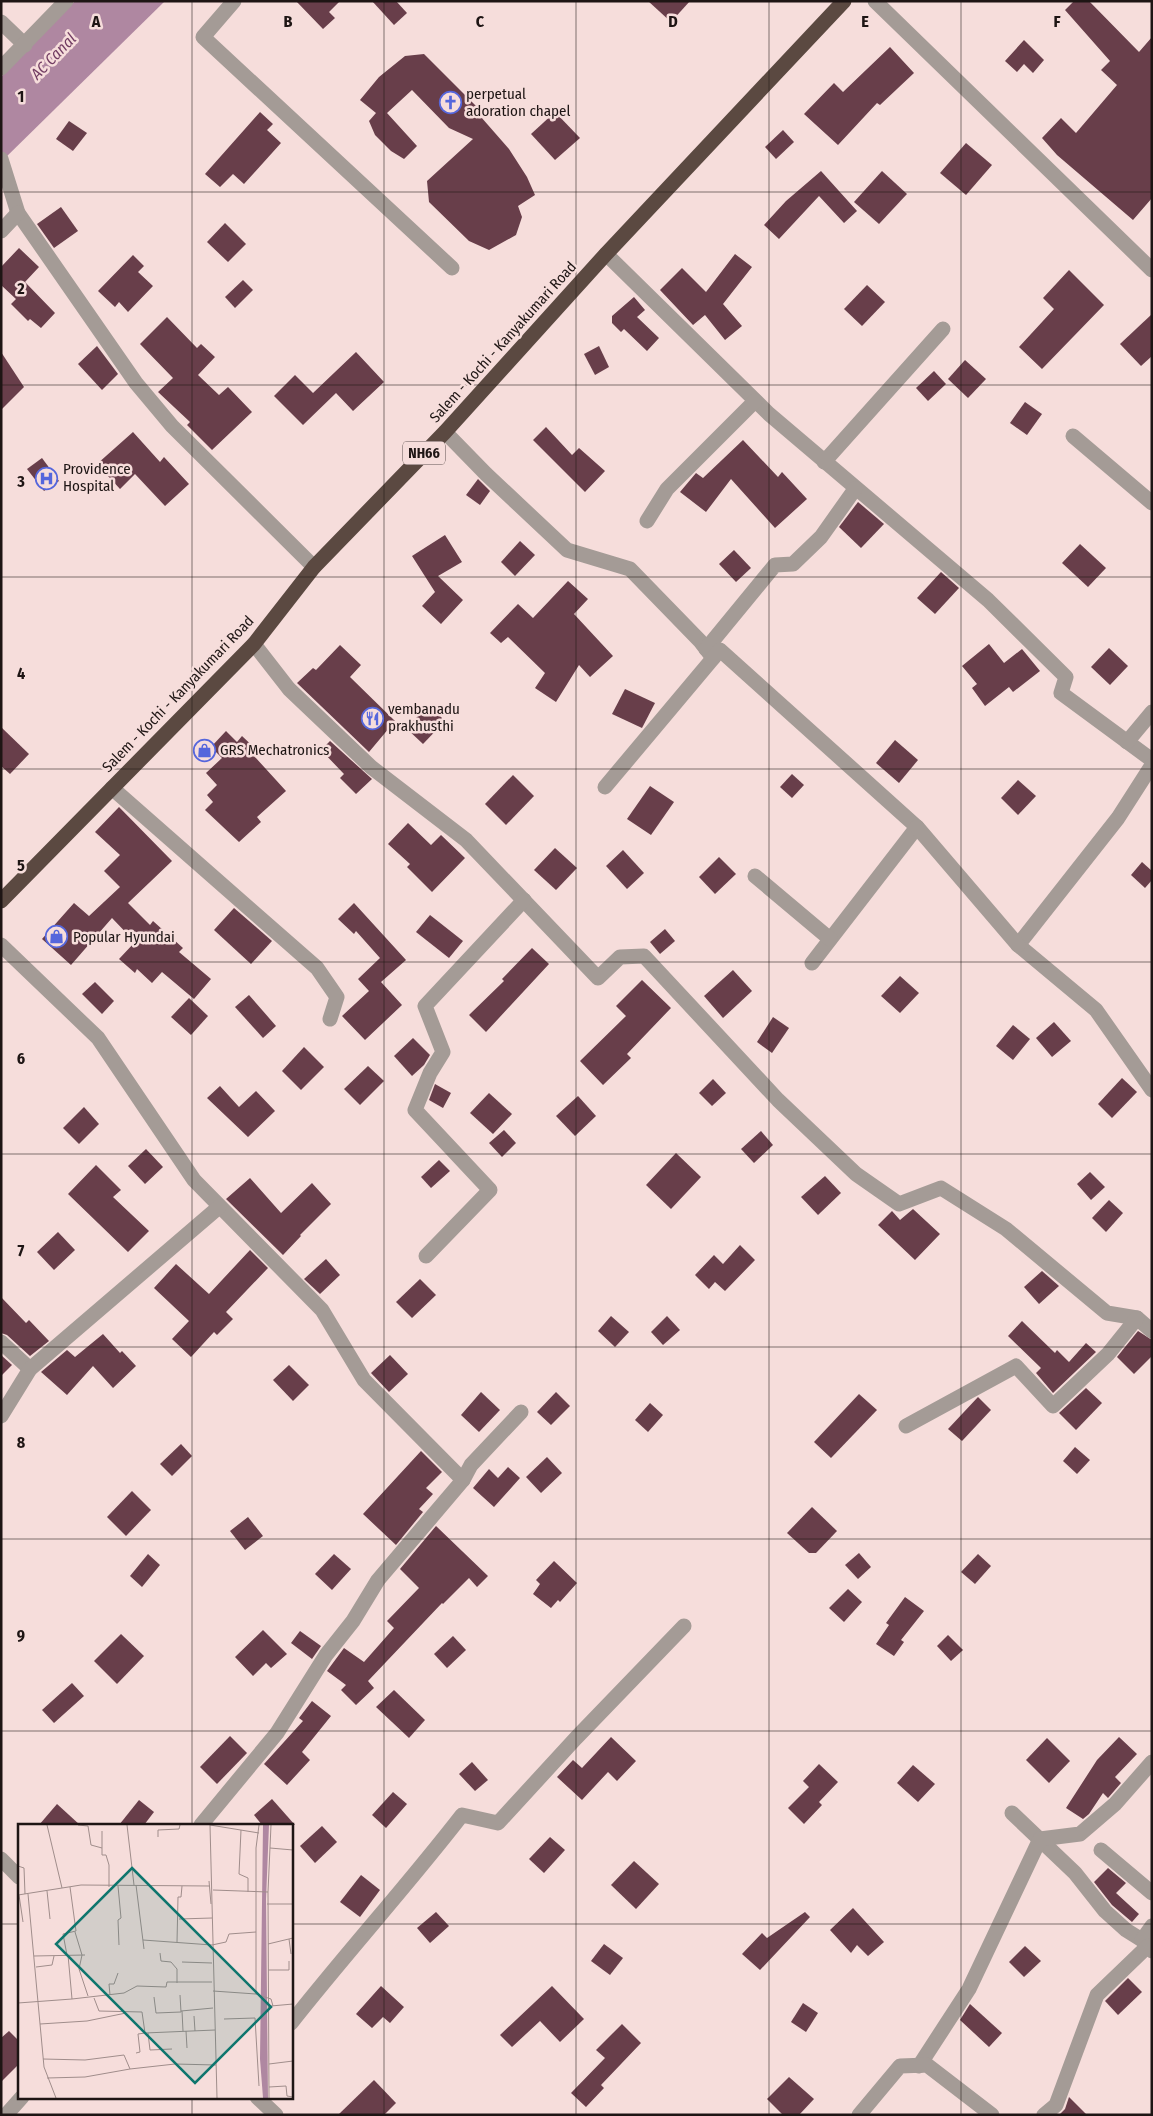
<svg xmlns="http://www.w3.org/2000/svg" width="1153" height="2116" font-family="'Fira Sans Condensed',sans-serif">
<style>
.water{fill:#af87a1}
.building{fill:#683e4a}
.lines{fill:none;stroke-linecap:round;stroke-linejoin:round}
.minor{stroke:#a49b96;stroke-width:15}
.highway{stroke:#5b4941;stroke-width:15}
.grid{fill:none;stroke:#1e1514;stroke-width:1;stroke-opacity:0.55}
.labels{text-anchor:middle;stroke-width:5;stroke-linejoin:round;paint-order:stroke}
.shield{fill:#f6dddb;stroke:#5f5150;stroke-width:1}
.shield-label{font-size:14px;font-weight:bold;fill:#1e1514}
.poi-label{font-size:15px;fill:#1e1514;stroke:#f6dddb;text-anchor:start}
.street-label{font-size:15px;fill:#1e1514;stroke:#f6dddb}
.water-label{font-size:16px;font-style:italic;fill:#723d63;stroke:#f6dddb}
.inset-road{fill:none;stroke:#a08d8b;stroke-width:1}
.view{fill:#0f766e;fill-opacity:0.15;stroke:#0f766e;stroke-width:2.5}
.inset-edge{fill:none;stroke:#1e1514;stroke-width:2.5}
.grid-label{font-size:16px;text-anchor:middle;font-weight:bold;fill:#1e1514;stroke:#f6dddb;stroke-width:5;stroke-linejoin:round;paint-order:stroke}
</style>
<rect width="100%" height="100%" fill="#f6dddb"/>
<path class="water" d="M75 1H165L1 162V77Z"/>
<g class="building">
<path d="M296 1H340L329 12 335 18 323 29Z"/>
<path d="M372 1H396L407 13 394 25Z"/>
<path d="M648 1H690L671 22Z"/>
<path d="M1074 1H1089L1139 52 1152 37V198L1133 220 1057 155 1042 138 1061 118 1076 133 1117 85 1101 70 1110 61 1065 10Z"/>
<path d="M1024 40 1044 60 1033 73 1024 64 1017 72 1005 61Z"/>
<path d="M890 47 914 73 880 105 877 103 838 145 804 114 834 83 843 92Z"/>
<path d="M424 54 483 113 481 117 509 149 527 177 535 195 518 206 522 217 516 235 489 250 469 241 429 202 427 181 473 139 449 128 412 90 387 113 417 146 404 159 391 151 375 135 369 121 376 113 360 100 379 77 405 56Z"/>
<path d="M260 112 273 124 267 130 281 143 244 184 233 174 220 187 205 174Z"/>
<path d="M555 112 580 138 555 160 531 134Z"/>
<path d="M69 121 87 133 73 151 56 139Z"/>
<path d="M783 130 794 142 776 159 765 147Z"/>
<path d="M966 143 992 165 966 195 940 173Z"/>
<path d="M821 171 857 211 844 223 819 196 779 239 764 225 786 201Z"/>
<path d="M882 171 907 194 879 224 854 202Z"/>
<path d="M61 207 78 231 54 248 37 224Z"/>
<path d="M225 223 246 244 228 262 207 242Z"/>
<path d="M19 248 39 267 25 282 55 313 41 328 30 319 28 321 11 304 16 299 1 285V267Z"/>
<path d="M735 254 752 267 723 304 742 326 725 340 705 315 693 325 660 290 682 268 706 292Z"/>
<path d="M133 255 144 266 138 272 153 286 128 312 119 302 115 307 98 291Z"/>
<path d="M1069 270 1104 305 1042 369 1019 347 1054 309 1043 298Z"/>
<path d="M243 280 253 290 235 308 225 297Z"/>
<path d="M867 285 885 302 862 326 844 309Z"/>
<path d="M634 297 645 310 637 317 659 338 647 351 624 329 621 332 612 323V316Z"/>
<path d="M1152 314V356L1141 366 1120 344Z"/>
<path d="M167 317 197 348 201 344 215 357 198 375 219 395 228 387 252 412 212 450 187 425 190 422 158 392 173 378 140 344Z"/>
<path d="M97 346 118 374 102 390 78 364Z"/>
<path d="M599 346 609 367 595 375 584 354Z"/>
<path d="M1 352 24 387 1 410Z"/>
<path d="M356 352 384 382 353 411 336 393 303 425 274 396 295 375 313 393Z"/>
<path d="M965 360 986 379 968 398 948 379Z"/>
<path d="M934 371 946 384 928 401 916 388Z"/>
<path d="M1025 402 1042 414 1027 435 1010 423Z"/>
<path d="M546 427 572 455 579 448 605 471 585 492 533 440Z"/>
<path d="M133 432 160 462 164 457 189 484 165 506 135 474 120 489 97 464Z"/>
<path d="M743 440 778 477 782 472 807 499 775 528 731 479 706 512 680 492 696 473 703 478Z"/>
<path d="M42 458 59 481 44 491 27 469Z"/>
<path d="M478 479 490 491 480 505 466 495Z"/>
<path d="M858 502 884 524 861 548 839 527Z"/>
<path d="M445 535 462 562 438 576 463 600 441 624 422 606 435 592 412 556Z"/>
<path d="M520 541 535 555 515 576 501 562Z"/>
<path d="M1080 544 1106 568 1088 587 1062 563Z"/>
<path d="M734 550 751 568 736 582 719 564Z"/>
<path d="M941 572 959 588 935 614 917 598Z"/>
<path d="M568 581 588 599 574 614 613 656 590 677 579 665 556 702 535 688 545 673 508 637 501 643 490 633 518 604 533 618Z"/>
<path d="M989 644 1004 663 1022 649 1040 671 1013 692 1009 687 985 706 972 688 977 684 962 666Z"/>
<path d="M340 645 361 665 350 677 395 721 369 752 297 683 313 668 316 670Z"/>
<path d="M1109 648 1128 666 1110 685 1091 667Z"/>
<path d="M625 689 655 703 642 728 612 714Z"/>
<path d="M429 705 445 721 423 744 406 728Z"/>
<path d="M1 727 29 754 10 774 1 766Z"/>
<path d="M226 731 237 742 242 736 260 753 255 757 286 791 257 817 261 822 239 842 205 810 213 802 207 795 217 785 206 773 222 758 211 747Z"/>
<path d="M895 740 918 760 899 783 876 763Z"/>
<path d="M330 741 372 779 356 794 340 778 344 774 321 750Z"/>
<path d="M792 774 804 785 792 798 780 787Z"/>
<path d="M513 775 534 796 506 825 485 804Z"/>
<path d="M1018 780 1036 796 1018 815 1001 798Z"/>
<path d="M650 786 674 802 651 835 627 819Z"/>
<path d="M119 807 172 861 128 903 150 925 153 921 183 948 179 952 211 979 194 999 162 972 152 983 137 969 135 973 119 959 135 942 112 918 71 965 42 939 74 903 89 916 120 887 104 871 120 855 95 832Z"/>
<path d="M408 823 431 845 441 835 465 858 432 892 407 867 410 864 388 844Z"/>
<path d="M555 848 577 868 556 890 534 870Z"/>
<path d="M623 850 644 873 627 889 606 866Z"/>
<path d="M719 857 736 874 715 894 699 877Z"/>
<path d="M1142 862 1152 871V880L1145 888 1131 875Z"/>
<path d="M354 903 406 960 381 982 402 1005 365 1040 342 1016 369 991 358 979 380 958 356 931 354 934 338 919Z"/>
<path d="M234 908 272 941 251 964 214 930Z"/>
<path d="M430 915 463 941 449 958 416 932Z"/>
<path d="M665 929 675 941 660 954 650 942Z"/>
<path d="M532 948 549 964 486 1032 469 1015 504 981 502 979Z"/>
<path d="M733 970 752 991 723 1018 704 996Z"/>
<path d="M900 976 919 993 900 1013 881 996Z"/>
<path d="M642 980 671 1008 627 1054 631 1058 603 1085 580 1061 626 1016 616 1006Z"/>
<path d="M95 982 114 1001 102 1014 82 994Z"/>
<path d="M249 995 276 1026 263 1038 235 1007Z"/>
<path d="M189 998 208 1016 191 1035 171 1017Z"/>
<path d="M773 1017 789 1028 772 1053 757 1042Z"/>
<path d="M1054 1022 1071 1041 1052 1057 1036 1038Z"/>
<path d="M1013 1025 1030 1039 1013 1060 996 1046Z"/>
<path d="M413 1038 430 1055 424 1065 412 1076 394 1056Z"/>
<path d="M304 1047 324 1067 301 1090 282 1071Z"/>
<path d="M368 1066 384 1081 360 1105 344 1089Z"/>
<path d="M1122 1078 1137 1092 1112 1118 1098 1104Z"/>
<path d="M713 1079 726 1093 712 1106 699 1093Z"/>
<path d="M435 1084 451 1093 443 1108 429 1100Z"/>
<path d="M220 1086 239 1107 256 1091 275 1111 248 1137 207 1098Z"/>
<path d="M489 1093 512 1114 493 1134 470 1113Z"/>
<path d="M578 1096 596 1116 575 1136 556 1116Z"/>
<path d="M84 1107 99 1124 79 1144 63 1128Z"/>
<path d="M504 1130 516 1143 502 1157 489 1143Z"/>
<path d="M761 1131 773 1145 754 1163 741 1149Z"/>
<path d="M146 1149 163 1167 145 1184 128 1166Z"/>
<path d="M676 1153 701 1177 671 1209 646 1185Z"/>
<path d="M439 1160 450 1171 431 1188 421 1177Z"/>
<path d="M96 1165 121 1190 113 1197 149 1231 128 1252 68 1194Z"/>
<path d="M1090 1172 1105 1187 1091 1200 1077 1184Z"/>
<path d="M825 1176 841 1193 818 1215 801 1197Z"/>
<path d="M250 1178 281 1213 312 1183 331 1204 300 1235 301 1236 283 1255 226 1199Z"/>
<path d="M1109 1200 1123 1213 1106 1232 1092 1218Z"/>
<path d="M913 1209 940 1234 915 1260 878 1225 892 1211 900 1220Z"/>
<path d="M58 1232 75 1250 54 1270 37 1252Z"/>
<path d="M740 1245 755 1260 725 1291 715 1282 709 1289 695 1275 714 1255 723 1264Z"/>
<path d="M250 1250 268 1268 226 1312 233 1319 217 1335 214 1332 191 1357 172 1339 189 1321 154 1288 176 1264 209 1294Z"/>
<path d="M326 1259 340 1275 320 1294 304 1279Z"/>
<path d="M1042 1271 1059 1286 1039 1304 1024 1287Z"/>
<path d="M420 1279 436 1295 412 1318 396 1302Z"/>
<path d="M1 1297 26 1323 29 1320 49 1341 30 1356 7 1335 1 1333Z"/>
<path d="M611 1316 629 1332 615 1347 598 1331Z"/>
<path d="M667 1316 680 1330 663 1345 651 1332Z"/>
<path d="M1022 1321 1055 1353 1057 1350 1069 1362 1086 1343 1096 1352 1053 1393 1036 1373 1041 1368 1008 1336Z"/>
<path d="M1138 1331 1152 1340V1356L1134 1374 1117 1357Z"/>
<path d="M103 1334 120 1353 122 1351 136 1366 113 1388 93 1366 67 1395 41 1372 67 1350 75 1357Z"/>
<path d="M1 1355 12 1365 1 1376Z"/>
<path d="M390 1355 408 1374 389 1392 371 1373Z"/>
<path d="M289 1365 309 1385 293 1401 273 1380Z"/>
<path d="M1086 1388 1102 1403 1076 1430 1059 1413Z"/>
<path d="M481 1392 500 1410 479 1432 461 1415Z"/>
<path d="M556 1392 570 1406 551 1425 537 1412Z"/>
<path d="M859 1394 877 1410 831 1458 814 1442Z"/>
<path d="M978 1397 991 1410 962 1441 948 1429Z"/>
<path d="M650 1403 663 1415 648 1432 635 1420Z"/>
<path d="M181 1444 192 1456 172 1476 160 1464Z"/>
<path d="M1075 1447 1090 1460 1077 1474 1063 1461Z"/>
<path d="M421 1451 442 1472 426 1488 433 1494 419 1509 423 1512 396 1545 363 1514Z"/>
<path d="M547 1457 562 1473 541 1493 526 1477Z"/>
<path d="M508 1467 520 1478 494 1507 473 1488 489 1469 498 1478Z"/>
<path d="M132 1491 151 1510 126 1536 107 1517Z"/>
<path d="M812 1507 837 1531 816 1553H809L787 1533Z"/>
<path d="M248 1517 263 1536 245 1550 230 1531Z"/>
<path d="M436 1526 488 1576 477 1587 469 1578 443 1604 442 1603 368 1681 374 1688 356 1705 341 1690 346 1685 327 1671 344 1648 364 1662 394 1628 387 1621 419 1588 400 1569Z"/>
<path d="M859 1553 871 1567 858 1579 845 1565Z"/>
<path d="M148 1554 160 1565 142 1587 130 1576Z"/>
<path d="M334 1554 351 1569 332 1590 315 1574Z"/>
<path d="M978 1554 991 1566 975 1584 961 1572Z"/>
<path d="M554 1561 577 1583 560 1602 558 1600 551 1608 533 1594 540 1584 536 1580Z"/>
<path d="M848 1589 862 1602 844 1622 829 1608Z"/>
<path d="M905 1597 924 1611 901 1640 904 1642 894 1656 876 1644 889 1625 886 1623Z"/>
<path d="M263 1630 287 1654 271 1668 266 1663 253 1676 235 1657Z"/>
<path d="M300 1631 321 1646 312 1659 291 1643Z"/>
<path d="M121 1634 144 1656 117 1684 94 1661Z"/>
<path d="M948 1635 963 1650 951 1661 937 1646Z"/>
<path d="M453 1636 466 1650 447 1668 434 1654Z"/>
<path d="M72 1683 84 1696 54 1723 42 1710Z"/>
<path d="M394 1690 425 1720 409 1738 376 1707Z"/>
<path d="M312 1701 331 1716 302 1752 310 1760 287 1785 264 1764 303 1721 299 1718Z"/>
<path d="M230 1736 247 1753 217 1784 200 1767Z"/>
<path d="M611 1737 636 1761 617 1781 608 1772 582 1800 557 1777 573 1760 582 1768Z"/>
<path d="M1119 1737 1137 1754 1115 1777 1121 1783 1108 1798 1103 1793 1089 1814 1083 1819 1066 1808 1097 1760Z"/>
<path d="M1047 1738 1070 1761 1049 1783 1026 1760Z"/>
<path d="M472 1762 488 1780 475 1791 459 1774Z"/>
<path d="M819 1764 838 1782 819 1802 822 1805 804 1824 788 1808 809 1787 803 1781Z"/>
<path d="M913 1765 935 1784 918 1802 897 1783Z"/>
<path d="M393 1792 407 1804 386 1828 372 1815Z"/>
<path d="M272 1799 295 1825H262L254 1815Z"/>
<path d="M139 1800 154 1812 144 1825H119Z"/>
<path d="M57 1804 80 1825H39Z"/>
<path d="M322 1826 337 1842 315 1863 300 1846Z"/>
<path d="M550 1837 565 1850 544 1873 529 1859Z"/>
<path d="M634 1861 659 1884 636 1909 611 1885Z"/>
<path d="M1108 1868 1126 1883 1116 1893 1139 1914 1132 1922 1112 1905 1094 1882Z"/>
<path d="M361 1875 380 1890 360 1917 340 1902Z"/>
<path d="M853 1908 884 1942 868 1956 857 1945 851 1953 830 1930Z"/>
<path d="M436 1912 449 1926 430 1943 417 1928Z"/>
<path d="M805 1912 810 1917 760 1970 742 1954 762 1933 767 1938Z"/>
<path d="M604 1944 623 1958 610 1975 591 1961Z"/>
<path d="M1025 1946 1041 1961 1024 1977 1009 1962Z"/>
<path d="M1128 1978 1142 1992 1118 2015 1105 2001Z"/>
<path d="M381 1986 404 2007 390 2023 383 2017 372 2028 356 2014Z"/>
<path d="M552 1986 584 2019 560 2042 540 2021 512 2047 500 2035Z"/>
<path d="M803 2003 818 2013 806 2032 791 2022Z"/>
<path d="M970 2004 1002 2033 989 2047 960 2020Z"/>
<path d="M622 2024 641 2043 601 2085 604 2088 586 2107 571 2093 605 2058 596 2050Z"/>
<path d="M9 2031 19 2041V2064L1 2082V2038Z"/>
<path d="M789 2077 814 2099 799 2115H783L767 2099Z"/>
<path d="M374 2080 396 2103 384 2115H338Z"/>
<path d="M1069 2097 1087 2115H1059L1065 2109Z"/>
</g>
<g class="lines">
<g class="minor">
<path d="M234 1 203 37 452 268"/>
<path d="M875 1 1152 270"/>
<path d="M1 22 25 45"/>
<path d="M1 68 66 1"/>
<path d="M1 159 18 213 136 383 172 426 314 567"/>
<path d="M1 231 18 213"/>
<path d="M606 254 769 414 988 600 1066 677 1061 693 1152 760"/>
<path d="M445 432 486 474 567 550 630 569 700 641 713 658"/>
<path d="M1073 436 1152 503"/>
<path d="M824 462 943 329"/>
<path d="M647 521 667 489 755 401"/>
<path d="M254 644 289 689 371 767 466 840 598 978 620 957 644 956 778 1100 856 1174 899 1204 941 1188 1006 1229 1107 1313 1137 1318 1152 1331"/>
<path d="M706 649 775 565 793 564 821 537 855 489"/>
<path d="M1127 742 1152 712"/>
<path d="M1152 765 1118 818 1018 945 1096 1010 1152 1090"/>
<path d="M605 787 720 650 917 827 812 963"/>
<path d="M112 788 317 968 337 997 330 1019"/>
<path d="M917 827 1018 945"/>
<path d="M755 876 830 939"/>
<path d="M1 945 98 1038 194 1180 322 1310 364 1380 463 1480"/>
<path d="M426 1256 490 1190 415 1110 430 1073 443 1052 425 1006 524 900"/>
<path d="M1 1342 30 1369"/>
<path d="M1 1416 30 1369 219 1207"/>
<path d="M906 1426 1016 1366 1053 1406 1108 1354 1137 1318"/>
<path d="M1012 1813 1075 1873 1105 1911 1126 1930 1142 1940 1152 1951"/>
<path d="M201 1825 277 1733 326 1655 353 1621 378 1580 463 1480 471 1465 521 1412"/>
<path d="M1101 1850 1152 1893"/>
<path d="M1 1859 19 1877"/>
<path d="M1142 1940 1152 1926"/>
<path d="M291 2023C347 1952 407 1886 462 1815L498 1823 576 1738 684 1626"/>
<path d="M919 2066 969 1989 1040 1839 1080 1834 1115 1804 1152 1762"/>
<path d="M257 2097 276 2115"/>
<path d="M6 2115 22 2097"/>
<path d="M859 2115 900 2066 927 2065 992 2115"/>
<path d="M1044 2115 1056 2105 1097 1995 1148 1946"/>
</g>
<path class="highway" d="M1 901 254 644 314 567 445 432 606 254 844 1"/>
</g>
<path class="grid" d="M192 1V1825M384 1V2115M576 1V2115M769 1V2115M961 1V2115M1 192H1152M1 385H1152M1 577H1152M1 769H1152M1 962H1152M1 1154H1152M1 1347H1152M1 1539H1152M1 1731H1152M1 1924H19M291 1924H1152M192 2097V2115"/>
<defs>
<symbol id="church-ring" viewBox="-11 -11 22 22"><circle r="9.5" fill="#f6dddb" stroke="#5566dc" stroke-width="1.5"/><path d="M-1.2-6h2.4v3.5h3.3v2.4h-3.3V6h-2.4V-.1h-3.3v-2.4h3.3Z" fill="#5566dc"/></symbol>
<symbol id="hospital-ring" viewBox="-11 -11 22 22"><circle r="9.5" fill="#f6dddb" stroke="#5566dc" stroke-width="1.5"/><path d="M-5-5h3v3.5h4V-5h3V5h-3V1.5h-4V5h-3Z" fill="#5566dc"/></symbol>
<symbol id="restaurant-ring" viewBox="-11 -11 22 22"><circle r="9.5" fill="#f6dddb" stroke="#5566dc" stroke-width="1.5"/><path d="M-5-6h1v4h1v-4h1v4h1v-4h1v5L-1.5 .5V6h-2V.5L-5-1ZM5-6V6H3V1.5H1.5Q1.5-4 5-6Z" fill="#5566dc"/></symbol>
<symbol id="shop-ring" viewBox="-11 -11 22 22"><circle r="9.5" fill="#f6dddb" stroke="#5566dc" stroke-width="1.5"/><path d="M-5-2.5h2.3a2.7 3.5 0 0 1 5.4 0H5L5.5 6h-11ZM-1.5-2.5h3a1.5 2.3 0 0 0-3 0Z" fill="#5566dc"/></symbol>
</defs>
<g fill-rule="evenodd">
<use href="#church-ring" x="438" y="90" width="25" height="25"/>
<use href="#hospital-ring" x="34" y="466" width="25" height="25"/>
<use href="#restaurant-ring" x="360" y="706" width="25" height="25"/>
<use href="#shop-ring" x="192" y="738" width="25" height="25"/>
<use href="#shop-ring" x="44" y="924" width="25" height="25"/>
</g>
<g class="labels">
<rect class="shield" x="403" y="441.5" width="42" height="23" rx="4"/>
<g class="shield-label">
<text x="424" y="458">NH66</text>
</g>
<g class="poi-label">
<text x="466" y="99">perpetual<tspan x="466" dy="17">adoration chapel</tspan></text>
<text x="63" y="474">Providence<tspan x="63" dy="17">Hospital</tspan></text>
<text x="388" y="714">vembanadu<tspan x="388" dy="17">prakhusthi</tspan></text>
<text x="220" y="755">GRS Mechatronics</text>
<text x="73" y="942">Popular Hyundai</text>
</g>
<g class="street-label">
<text transform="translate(503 342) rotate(-48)" y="5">Salem - Kochi - Kanyakumari Road</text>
<text transform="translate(178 694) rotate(-46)" y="5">Salem - Kochi - Kanyakumari Road</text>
</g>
<g class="water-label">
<text transform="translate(53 56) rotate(-46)" y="6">AC Canal</text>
</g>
</g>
<g transform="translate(18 1824)">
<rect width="275" height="275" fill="#f6dddb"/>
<path d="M245 1H251L248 75 250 274H245L242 235Z" fill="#af87a1"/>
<path class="inset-road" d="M29 1 44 64M60 1 70 2 73 21 84 24M109 1 116 61M192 1 241 9M192 1 199 274M223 6 221 50 230 54V68M84 7V31H88L91 41V63M140 13V6L161 5 162 1M252 24 275 26M0 42 6 44 7 70M191 57 193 80M118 61 126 125M100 62 103 94 100 96 101 121M195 66 250 68 253 1M29 67 32 95M250 68 251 274M10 70 26 243 38 274M0 71 63 61 192 62M1 71 5 98M249 80H275M161 95 194 94M57 108 64 131 61 145 70 172M271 115 273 130M125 116 194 121 208 118 211 110 238 108M159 118 160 73H163L164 62M250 120 275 114M142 129 143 137 153 138 159 145V159M49 131 45 110 58 107 52 63M16 132 67 131M164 138 194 139M18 143 34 141 36 132M250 146H271V137M195 167 238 170 253 175 255 182M238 170V24L241 1M92 171 91 160H96L100 149M136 173 138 189 163 188 162 171M76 174 81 187 124 188 127 209 197 206M54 175 106 169 119 162 148 163 149 158H194M0 179 54 175 50 131M253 182 275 180M163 187 195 184M164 187 165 207M176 192 177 207M206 195 237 194 241 262M22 200 69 197 108 189M168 207 169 224M130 209 132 226 154 225M118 229 122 228 120 210 127 209M25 235 67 236 106 231 112 245 157 240 198 241M251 240 275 237M29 254 67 253 112 245M251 263 268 262 269 272 275 273"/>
<path class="view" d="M114 44 253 183 177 259 38 120Z"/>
<rect width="275" height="275" class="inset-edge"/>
</g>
<g class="grid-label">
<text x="96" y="27">A</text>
<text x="288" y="27">B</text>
<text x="480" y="27">C</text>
<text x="673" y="27">D</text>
<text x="865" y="27">E</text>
<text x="1057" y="27">F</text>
<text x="21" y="102">1</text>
<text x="21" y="294">2</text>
<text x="21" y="487">3</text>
<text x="21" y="679">4</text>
<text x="21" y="871">5</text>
<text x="21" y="1064">6</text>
<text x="21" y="1256">7</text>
<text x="21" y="1448">8</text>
<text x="21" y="1641">9</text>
</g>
<rect width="1153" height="2116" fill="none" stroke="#1e1514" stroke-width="5"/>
</svg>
